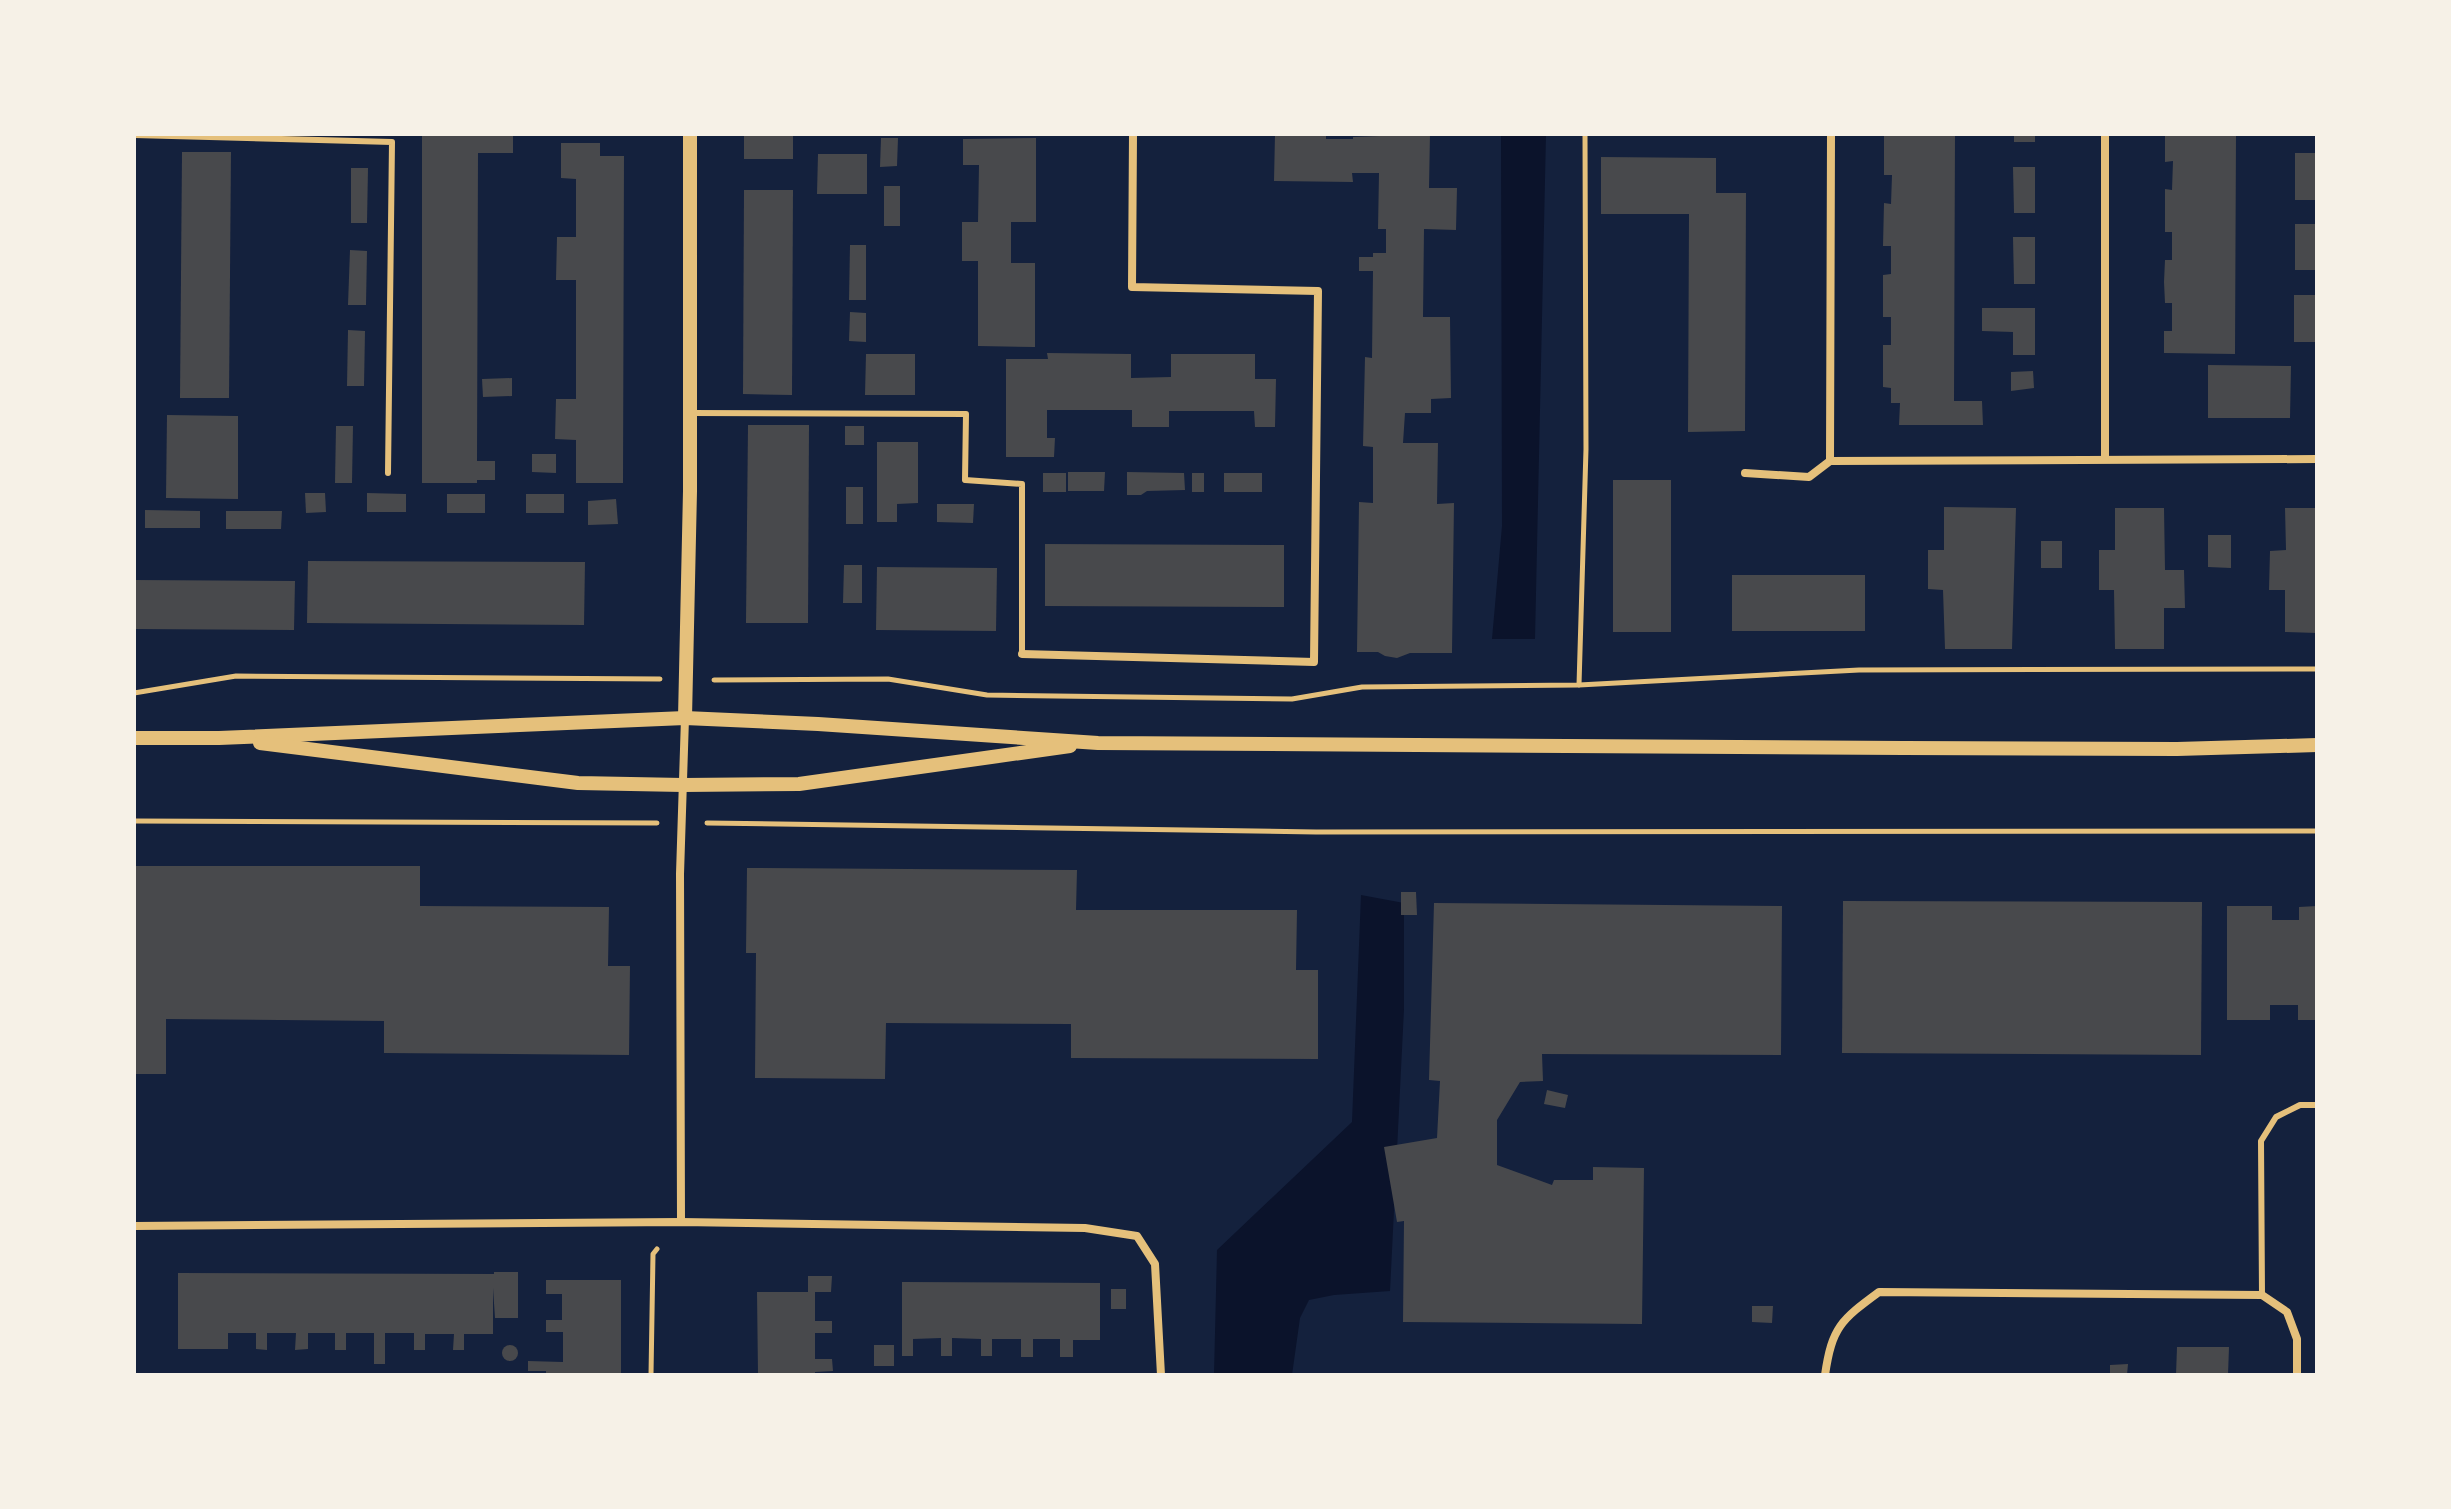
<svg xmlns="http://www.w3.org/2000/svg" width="2451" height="1509" font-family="'PT Sans Narrow',sans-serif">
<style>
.water{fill:#0b132b}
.building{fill:#48494c}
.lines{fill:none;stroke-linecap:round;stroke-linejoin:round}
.path{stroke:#e5c07b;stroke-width:5}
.service{stroke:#e5c07b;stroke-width:6}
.minor{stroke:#e5c07b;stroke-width:8}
.tertiary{stroke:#e5c07b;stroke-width:14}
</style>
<rect width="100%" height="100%" fill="#14213d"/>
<g class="water">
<path d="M1501 134H1546L1535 639H1492L1502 526Z"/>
<path d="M1361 895 1404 903V1009L1390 1291 1334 1295 1309 1300 1300 1318 1292 1375H1214L1217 1250 1352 1122Z"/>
</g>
<g class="building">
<rect x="744" y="134" width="49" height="25"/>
<path d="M1275 134H1326V139H1353V137L1379 136V134H1430L1429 188H1457L1456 230 1424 229 1423 317H1450L1451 398 1431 399V413H1405L1403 443H1438L1437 504 1454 503 1452 653H1410L1397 658 1385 656 1378 652H1357L1359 502 1373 503V447L1363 446 1365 357 1372 358 1373 271H1359V257H1373V253H1386V229H1378L1379 173H1352L1353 182 1274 181Z"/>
<path d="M1884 134H1955L1954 401H1982L1983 425H1899L1900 403H1891V388L1883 387V345H1891V317H1883V275L1891 274V246H1883L1884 203 1891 204 1892 175H1884Z"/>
<rect x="2014" y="134" width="21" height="8"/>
<path d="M2165 134H2236L2235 354 2164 353V331H2172V303H2165L2164 282 2165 260H2172V232H2165V189L2172 190 2173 161 2165 162Z"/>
<path d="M422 135H513V153H478L477 461H495V480H477V483H422Z"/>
<path d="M881 138H898L897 166 880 167Z"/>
<path d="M1036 138V222H1011V263H1035V347L978 346V261H962V222H978L979 165H963V139Z"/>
<path d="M561 143H600V156H624L623 483H576V440L555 439 556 399H576V280H556L557 237H576V179L561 178Z"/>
<path d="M182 152H231L229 398H180Z"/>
<rect x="2295" y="153" width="22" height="47"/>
<path d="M818 154H867V194H817Z"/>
<path d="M1601 157 1716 158V193H1746L1745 431 1688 432 1689 214H1601Z"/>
<path d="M2013 167H2035V213H2014Z"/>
<path d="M351 168H368L367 223H351Z"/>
<rect x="884" y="186" width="16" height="40"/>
<path d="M744 190H793L792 395 743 394Z"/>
<path d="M2295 224H2317L2316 270H2295Z"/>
<path d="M2013 237H2035V284H2014Z"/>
<path d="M850 245H866V300H849Z"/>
<path d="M350 250 367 251 366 305H348Z"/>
<rect x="2294" y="295" width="22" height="47"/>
<path d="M1982 308H2035V355H2013V332L1982 331Z"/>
<path d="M850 312 866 313V342L849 341Z"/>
<path d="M348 330 365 331 364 386H347Z"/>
<path d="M1047 353 1131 354V378L1171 377V354H1255V379H1276L1275 427H1255L1254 411H1169V427H1132V410H1047V438H1055L1054 457H1006V359H1048Z"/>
<path d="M866 354H915V395H865Z"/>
<path d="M2208 365 2291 366 2290 418H2208Z"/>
<path d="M2033 371 2034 388 2011 391V372Z"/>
<path d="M512 378V396L483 397 482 379Z"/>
<path d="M167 415 238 416V499L166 498Z"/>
<path d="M748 425H809L808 623H746Z"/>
<path d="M336 426H353L352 483H335Z"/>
<rect x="845" y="426" width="19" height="19"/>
<path d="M877 442H918V503L897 504V522H877Z"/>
<path d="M532 454H556V473L532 472Z"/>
<path d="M1068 472H1105L1104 491H1068Z"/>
<path d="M1127 472 1184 473 1185 490 1147 491 1141 495H1127Z"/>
<rect x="1043" y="473" width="23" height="19"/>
<rect x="1192" y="473" width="12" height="19"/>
<rect x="1224" y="473" width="38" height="19"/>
<rect x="1613" y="480" width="58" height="152"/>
<rect x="846" y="487" width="17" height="37"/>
<path d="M305 493H325L326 512 306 513Z"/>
<path d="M367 493 406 494V512H367Z"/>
<rect x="447" y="494" width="38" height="19"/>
<rect x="526" y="494" width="38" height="19"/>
<path d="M616 499 618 524 588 525V501Z"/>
<path d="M937 504H974L973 523 937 522Z"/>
<path d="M1944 507 2016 508 2012 649H1945L1943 590 1928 589V550H1944Z"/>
<path d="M2115 508H2164L2165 570H2184L2185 608H2164V649H2115L2114 590H2099V550H2115Z"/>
<path d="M2285 508H2317V633L2285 632V590H2269L2270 551 2286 550Z"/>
<path d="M145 510 200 511V528H145Z"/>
<path d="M226 511H282L281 529H226Z"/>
<path d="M2208 535H2231V568L2208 567Z"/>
<rect x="2041" y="541" width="21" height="27"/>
<path d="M1045 544 1284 545V607L1045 606Z"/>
<path d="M308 561 585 562 584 625 307 623Z"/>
<path d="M844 565H862V603H843Z"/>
<path d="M877 567 997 568 996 631 876 630Z"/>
<rect x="1732" y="575" width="133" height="56"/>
<path d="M134 580 295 581 294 630 134 629Z"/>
<path d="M134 866H420V906L609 907 608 966H630L629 1055 384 1053V1021L166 1019V1074H134Z"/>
<path d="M747 868 1077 870 1076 910H1297L1296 970H1318V1059L1071 1058V1024L886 1023 885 1079 755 1078 756 953H746Z"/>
<path d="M1401 892H1416L1417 915H1401Z"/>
<path d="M1843 901 2202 902 2201 1055 1842 1053Z"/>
<path d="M1434 903 1782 906 1781 1055 1542 1054 1543 1081 1520 1082 1497 1120V1165L1552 1185 1554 1180H1593V1167L1644 1168 1642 1324 1403 1322 1404 1221 1397 1222 1384 1147 1437 1138 1440 1081 1429 1080Z"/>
<path d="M2227 906H2272V920H2299V907L2317 906V1020H2298V1005H2270V1020H2227Z"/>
<path d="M1547 1090 1568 1095 1565 1108 1544 1104Z"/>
<path d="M494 1272H518V1318H495L493 1288V1334H464V1350H453L454 1334H425V1350H414V1333H385V1364H374V1333H346V1350H335V1333H308V1349L295 1350 296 1333H267V1350L256 1349V1333H228V1349H178V1273L494 1274Z"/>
<path d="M808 1276H832L831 1292H815V1321H832V1333H815V1359H832L833 1371 815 1372V1375H758L757 1292H808Z"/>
<path d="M546 1280H621V1375H563L546 1374V1371H528V1361L563 1362V1332H546V1320H562V1294H546Z"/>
<path d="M902 1282 1100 1283V1340H1073V1357H1060V1339H1033V1357H1021V1339H992V1356H981V1339L952 1338V1356H941V1338L913 1339V1356H902Z"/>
<rect x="1111" y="1289" width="15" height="20"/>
<path d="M1752 1306H1773L1772 1323 1752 1322Z"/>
<rect x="874" y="1345" width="20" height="21"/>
<circle cx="510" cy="1353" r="8"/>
<path d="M2177 1347H2229L2228 1375H2176Z"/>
<path d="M2128 1364 2127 1375H2110V1365Z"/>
</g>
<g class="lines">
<g class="path">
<path d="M714 680 888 679 987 695 1292 699 1362 687 1579 685 1859 670 2317 669"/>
<path d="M1579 685 1586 449 1585 134"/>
<path d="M134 693 236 676 660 679"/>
<path d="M134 821 657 823"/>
<path d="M707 823 1316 832 2317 831"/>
<path d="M651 1375 653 1254 657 1249"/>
</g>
<g class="service">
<path d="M134 135 392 142 388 473"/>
<path d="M691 413 966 414 965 480 1022 484V654"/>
<path d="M2262 1295 2261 1141 2276 1117 2300 1105H2317"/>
</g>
<g class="minor">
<path d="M1831 134 1830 461 2317 459"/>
<path d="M2105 134V459"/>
<path d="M1745 473 1809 477 1830 461"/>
<path d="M1022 654 1314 662 1318 291 1132 287 1133 134"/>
<path d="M681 1222 680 874 685 718"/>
<path d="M134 1226 681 1222 1085 1228 1137 1236 1155 1264 1161 1375"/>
<path d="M1825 1375C1832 1327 1841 1320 1879 1292L2262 1295 2287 1312 2297 1339V1375"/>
</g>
<g class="tertiary">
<path d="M685 718 690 491V134"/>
<path d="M134 738H219L685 718 818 724 1098 743 1904 748 2177 749 2317 745"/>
<path d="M260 743 578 783 683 785 799 784 1070 746"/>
</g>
</g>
<rect width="2451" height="1509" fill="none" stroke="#f6f1e7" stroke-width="272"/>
</svg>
